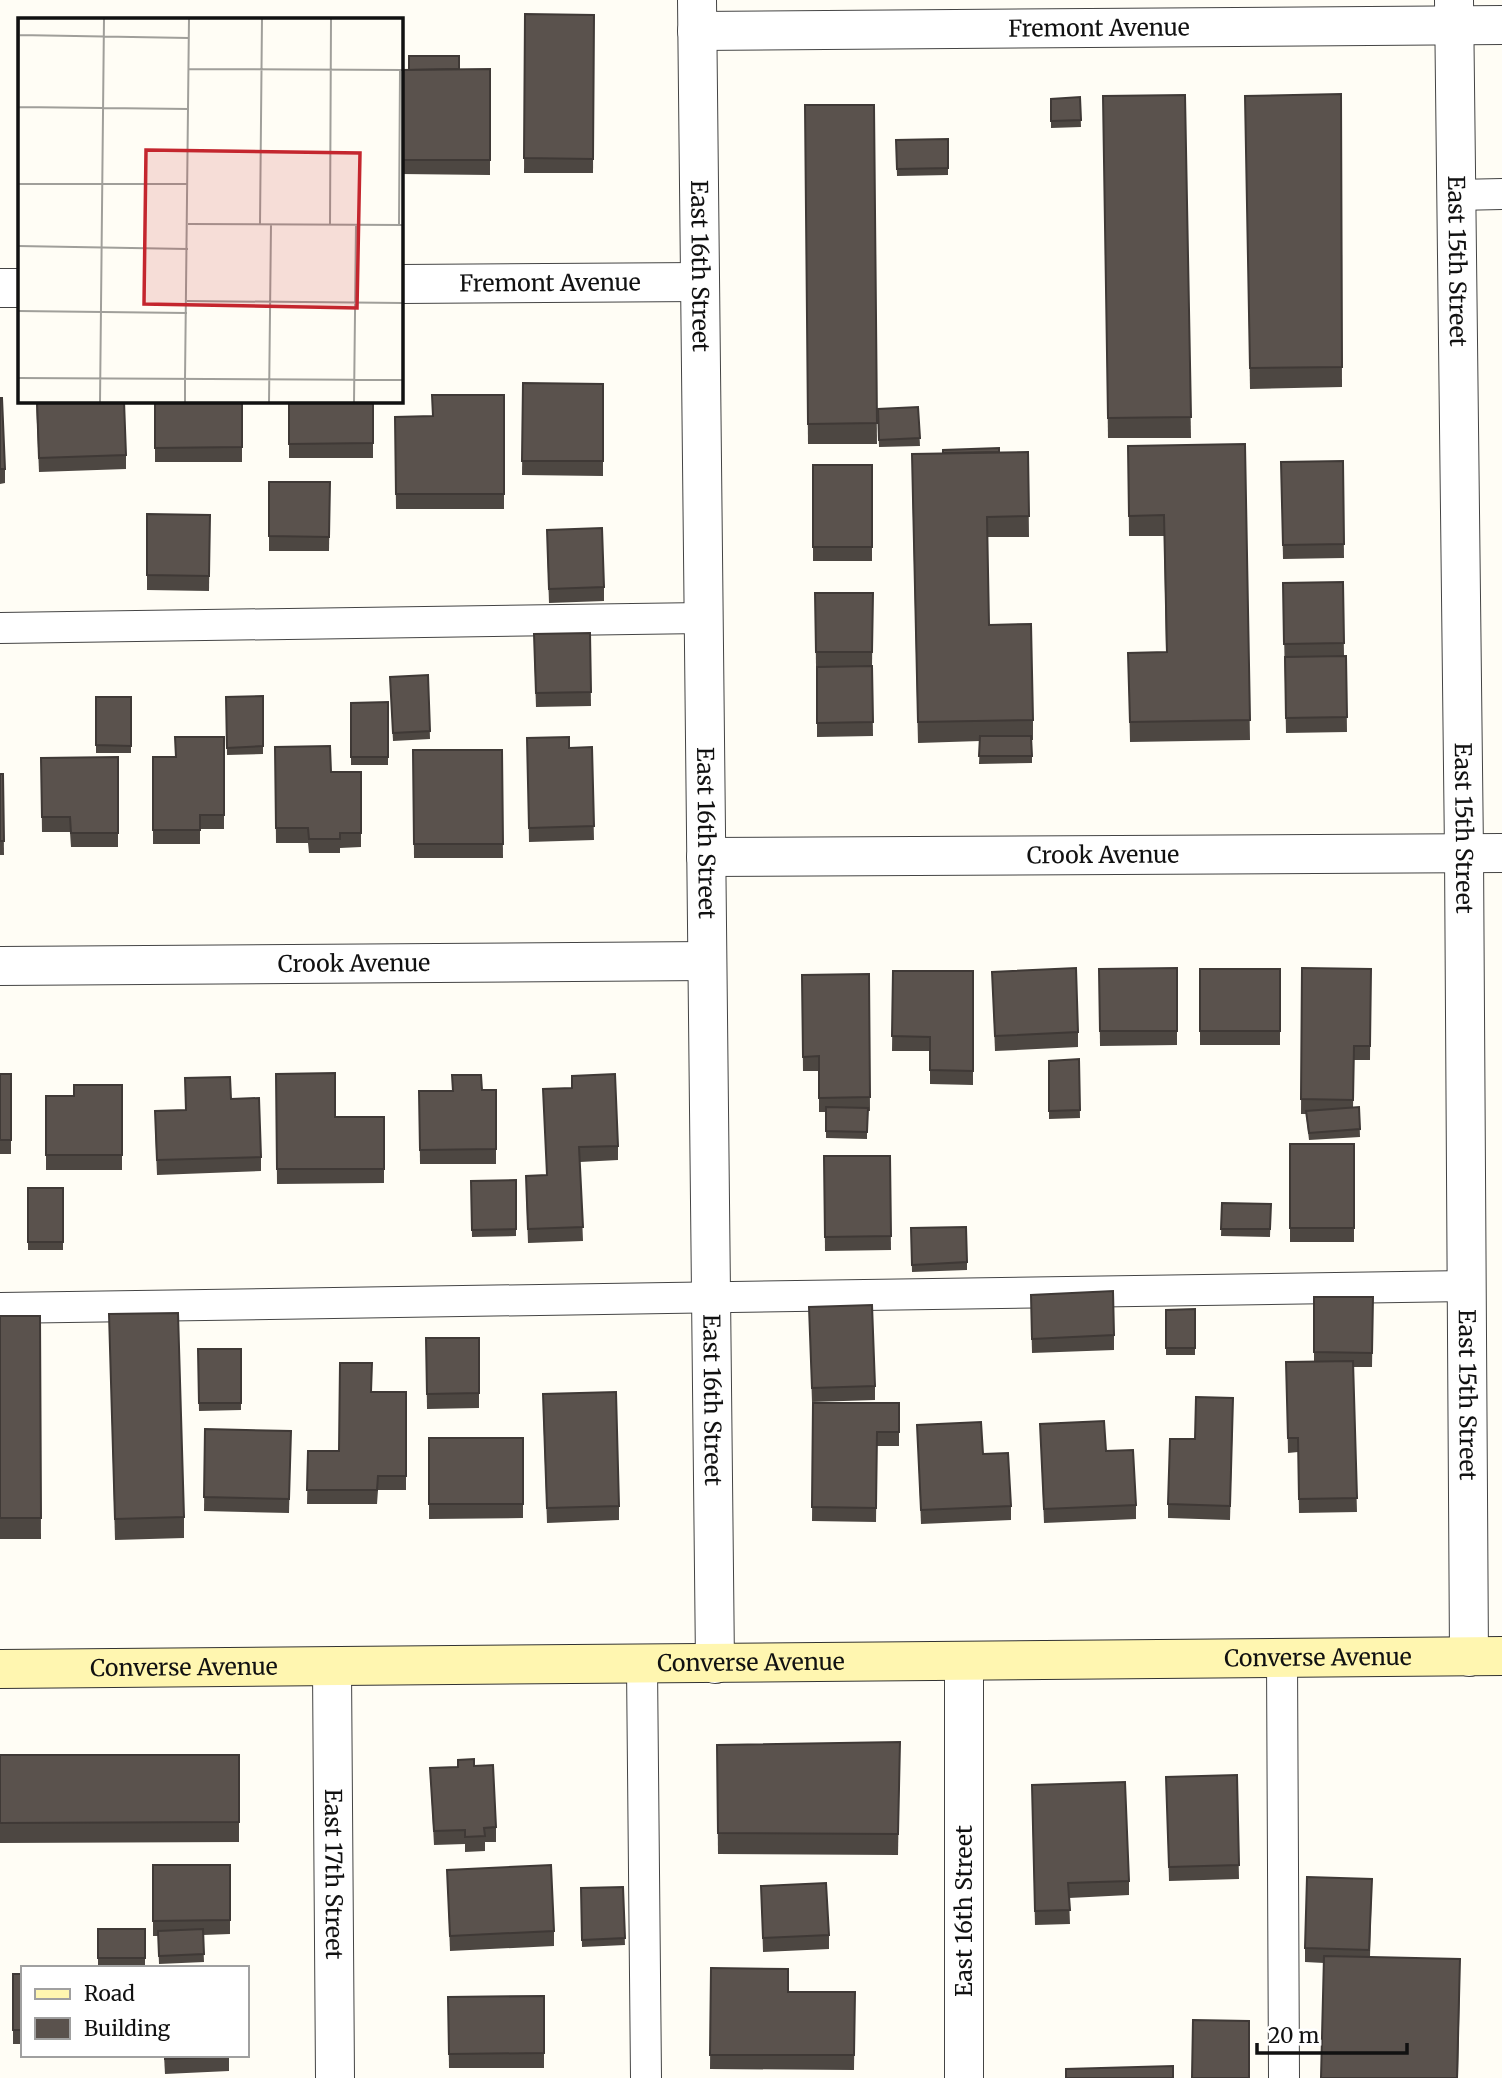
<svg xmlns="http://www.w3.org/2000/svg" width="1502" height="2078" font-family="Merriweather,serif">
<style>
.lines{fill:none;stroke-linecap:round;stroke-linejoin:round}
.lane-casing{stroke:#444;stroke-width:32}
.street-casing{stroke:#444;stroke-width:40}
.secondary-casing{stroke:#333;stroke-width:40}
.lane{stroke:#fff;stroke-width:30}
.street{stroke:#fff;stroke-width:38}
.secondary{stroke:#fff6b0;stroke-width:38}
.wall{fill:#4d4742}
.building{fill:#5a524d;stroke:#3f3936;stroke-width:2}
.labels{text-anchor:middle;stroke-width:7;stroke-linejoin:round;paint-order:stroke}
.street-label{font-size:23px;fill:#111;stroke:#fff}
.inset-road{fill:none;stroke:#a09f9a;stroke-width:2}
.view{fill:#c4262e;fill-opacity:0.15;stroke:#c4262e;stroke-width:3.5}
.inset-edge{fill:none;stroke:#111;stroke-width:3.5}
</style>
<rect width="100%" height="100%" fill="#fffdf5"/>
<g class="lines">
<defs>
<g id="lane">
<path d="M1456 195 1502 194"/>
<path d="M0 628 703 618"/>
<path d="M0 1308 1467 1286"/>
<path d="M1282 1658 1284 2078"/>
<path d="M642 1666 646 2078"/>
</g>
<g id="street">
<path id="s1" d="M697 0 715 1664"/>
<path id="s2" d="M1454 0 1464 853 1469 1657"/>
<path id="s3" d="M697 31 1502 25"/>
<path id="s4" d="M401 284 700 282"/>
<path d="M0 288H19"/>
<path id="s5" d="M706 857 1502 853"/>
<path id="s6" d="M0 966 707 961"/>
<path id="s7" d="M332 1669 335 2078"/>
<path d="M964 2078V1661"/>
</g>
<g id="secondary">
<path id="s8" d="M0 1669 1502 1656"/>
</g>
</defs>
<use href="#lane" class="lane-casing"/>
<use href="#street" class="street-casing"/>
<use href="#secondary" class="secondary-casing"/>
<use href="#lane" class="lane"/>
<use href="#street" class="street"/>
<use href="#secondary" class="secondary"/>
</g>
<g class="wall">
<path d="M525 14 594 15 593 173H524Z"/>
<path d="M490 69V175L401 174V70Z"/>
<path d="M1341 94 1342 387 1250 389 1245 96Z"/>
<path d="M1185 95 1191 438H1108L1103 96Z"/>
<path d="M1080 97 1081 127 1051 128V99Z"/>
<path d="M805 105H874L877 444H808Z"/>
<path d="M948 139V175L897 176 896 140Z"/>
<path d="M523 383 603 384V476L522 475Z"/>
<path d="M504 395V509H396L395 417 432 416Z"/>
<path d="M0 398 5 469V483L0 484Z"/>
<path d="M36 401 126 455V469L39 472Z"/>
<rect x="155" y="401" width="87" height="61"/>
<rect x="289" y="401" width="84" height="57"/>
<path d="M918 407 920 446 879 447 878 409Z"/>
<path d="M1245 444 1250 740 1130 742 1128 653 1166 652 1164 536H1129L1128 446Z"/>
<path d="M999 452H1028L1029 537H987L989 625 1033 720V740H1032V763L979 764 980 741 918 743 912 475Z"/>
<path d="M1343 461 1344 558 1283 559 1281 462Z"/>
<rect x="813" y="465" width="59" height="96"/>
<path d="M269 482H330L329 551H269Z"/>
<path d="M147 514 210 515 209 591 147 590Z"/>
<path d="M547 544 604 587V601L549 603Z"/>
<path d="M1343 582 1344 656H1346L1347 732 1286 733 1283 583Z"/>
<path d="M815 593H873L872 666H816Z"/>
<path d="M590 633 591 706 536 707 534 648Z"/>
<path d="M872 666 873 736 817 737V667Z"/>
<path d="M428 675 430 739 393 741 390 677Z"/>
<path d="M263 696V754L227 755 226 697Z"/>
<rect x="96" y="697" width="35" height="56"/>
<path d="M388 702V765H351V703Z"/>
<path d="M224 737V829H200V844H153V757H176Z"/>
<path d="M527 738 569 748 592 747 594 840 529 842Z"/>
<path d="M275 747 331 772H361V847L340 848V853H309L308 843H276Z"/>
<path d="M413 750H502L503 858H414Z"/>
<path d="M118 757V847H71L70 832H42L41 758Z"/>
<path d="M0 774H3L4 855H0Z"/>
<path d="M1177 968V1045L1100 1046 1099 969Z"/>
<path d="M1302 968 1371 969 1370 1060H1354L1353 1108 1359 1107 1360 1137 1309 1140 1306 1114H1301Z"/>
<rect x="1200" y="969" width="80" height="76"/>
<path d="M893 971H973V1085L930 1084V1051H892Z"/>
<path d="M992 972 1078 1032V1047L995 1051Z"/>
<path d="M869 974 870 1111H867V1139L826 1138V1112H819V1071H803L802 975Z"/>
<path d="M1079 1059 1080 1118 1049 1119V1061Z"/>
<rect x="0" y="1074" width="11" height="80"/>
<path d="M276 1074 335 1117H384V1183L277 1184Z"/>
<path d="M185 1078 261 1157V1171L157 1175 155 1126 186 1110Z"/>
<path d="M122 1085V1170H46V1096H74Z"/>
<path d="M543 1089 618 1146V1160L580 1162 583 1241 528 1243 526 1190 547 1175Z"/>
<path d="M482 1090H496V1164H420L419 1091Z"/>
<rect x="1290" y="1144" width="64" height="98"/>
<path d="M824 1156H890L891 1250 825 1251Z"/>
<path d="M516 1180V1236L472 1237 471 1181Z"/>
<rect x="28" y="1188" width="35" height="62"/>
<path d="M1222 1203 1271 1204 1270 1237 1221 1236Z"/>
<path d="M911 1228 967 1262V1270L912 1272Z"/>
<path d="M1314 1297H1373L1372 1367H1353L1357 1512 1299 1513 1298 1452 1288 1453 1286 1362H1314Z"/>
<path d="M809 1307 875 1386V1400L812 1402Z"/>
<path d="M1031 1309 1114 1335V1350L1032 1353Z"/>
<path d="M1195 1309V1355H1166V1310Z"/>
<path d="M109 1314 184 1517V1538L115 1540Z"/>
<path d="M0 1316H40L41 1539H0Z"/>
<path d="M426 1338H479V1408L427 1409Z"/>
<path d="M198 1349H241V1410L199 1411Z"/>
<path d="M372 1392H406V1490H378L377 1504H307L308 1451H339Z"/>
<path d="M813 1403H899V1446H877L876 1522 812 1521Z"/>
<path d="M543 1408 619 1506V1520L547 1523Z"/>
<path d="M1233 1412 1230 1520 1168 1518V1504L1195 1439Z"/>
<path d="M1040 1424 1106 1451 1136 1505V1519L1044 1523Z"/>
<path d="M917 1425 983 1454 1011 1506V1520L921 1524Z"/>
<path d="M205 1429 291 1431 289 1513 204 1511Z"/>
<path d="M429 1438H523V1518L429 1519Z"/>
<path d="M900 1742 898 1855 718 1854 717 1745Z"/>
<path d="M0 1755H239V1842L0 1843Z"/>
<path d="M474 1766 496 1827V1842H485V1851L465 1852V1844L434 1845 430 1768Z"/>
<path d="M1237 1775 1239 1879 1169 1881 1166 1777Z"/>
<path d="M1032 1800 1129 1881V1895L1069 1898 1070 1924 1035 1925Z"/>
<path d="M153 1865H230V1934L203 1935 204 1962 159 1964 158 1936H153Z"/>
<path d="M447 1870 554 1931V1946L450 1951Z"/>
<path d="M1372 1879 1370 1957 1460 1979 1458 2078H1321L1324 1963 1305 1962V1948Z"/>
<path d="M761 1886 829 1935V1949L763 1952Z"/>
<path d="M623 1887 625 1945 582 1947 581 1888Z"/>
<rect x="98" y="1929" width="47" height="36"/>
<path d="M711 1968 788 1992H855L854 2070 710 2069Z"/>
<rect x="13" y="1974" width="10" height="70"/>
<path d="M544 1996V2068H449L448 1997Z"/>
<path d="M164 2055H229V2071L165 2074Z"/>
</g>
<g class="building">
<path d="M525 14 594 15 593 159 524 158Z"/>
<path d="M409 56H459V69L409 70Z"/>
<path d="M490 69V160H401V70Z"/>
<path d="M1341 94 1342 367 1250 368 1245 96Z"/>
<path d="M1185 95 1191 417 1108 418 1103 96Z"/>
<path d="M1080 97 1081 120 1051 121V99Z"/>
<path d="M805 105H874L877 423 808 424Z"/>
<path d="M948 139V168L897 169 896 140Z"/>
<path d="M523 383 603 384V461H522Z"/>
<path d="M432 395H504V494H396L395 417 433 416Z"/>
<path d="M0 398H2L5 469H0Z"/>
<path d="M37 401H124L126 455 39 458Z"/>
<path d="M155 401H242V447L155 448Z"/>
<path d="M289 401H373V443L289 444Z"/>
<path d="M918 407 920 438 879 440 878 409Z"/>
<path d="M1245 444 1250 720 1130 722 1128 653 1167 652 1164 515 1129 516 1128 446Z"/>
<path d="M999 448V452L943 453V450Z"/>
<path d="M1028 452 1029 516 987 517 989 625 1031 624 1033 720 918 722 912 454Z"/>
<path d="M1343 461 1344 544 1283 545 1281 462Z"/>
<rect x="813" y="465" width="59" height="82"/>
<path d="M269 482H330L329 537 269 536Z"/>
<path d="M147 514 210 515 209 576 147 575Z"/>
<path d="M602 528 604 587 549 589 547 530Z"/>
<path d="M1343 582 1344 643 1284 644 1283 583Z"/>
<path d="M815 593H873L872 652H816Z"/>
<path d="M590 633 591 692 536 693 534 634Z"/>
<path d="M1346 656 1347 717 1286 718 1285 657Z"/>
<path d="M872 666 873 722 817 723V667Z"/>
<path d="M428 675 430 731 393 733 390 677Z"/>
<path d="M263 696V746L227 748 226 697Z"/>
<path d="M96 697H131V746L96 745Z"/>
<path d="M388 702V757H351V703Z"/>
<path d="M980 736H1031L1032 756H979Z"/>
<path d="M175 737H224V815H200V830H153V757H176Z"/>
<path d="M569 737V748L592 747 594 826 529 828 527 738Z"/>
<path d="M330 746 331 772H361V833H340V839H309L308 828H276L275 747Z"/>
<path d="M413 750H502L503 844H414Z"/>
<path d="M118 757V833H71L70 817H42L41 758Z"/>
<path d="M0 774H3L4 841H0Z"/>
<path d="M1076 968 1078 1032 995 1036 992 972Z"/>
<path d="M1177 968V1031H1100L1099 969Z"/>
<path d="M1302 968 1371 969 1370 1046H1354L1353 1100 1301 1099Z"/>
<rect x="1200" y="969" width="80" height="62"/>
<path d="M893 971H973V1071L930 1070V1037L892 1036Z"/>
<path d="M869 974 870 1097 819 1098V1056L803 1057 802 975Z"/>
<path d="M1079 1059 1080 1110 1049 1111V1061Z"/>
<path d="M335 1073V1117H384V1169H277L276 1074Z"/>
<rect x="0" y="1074" width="11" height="66"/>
<path d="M615 1074 618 1146 579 1147 583 1227 528 1229 526 1176 547 1175 543 1089 572 1088V1076Z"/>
<path d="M452 1075H481L482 1090H496V1149L420 1150 419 1091H453Z"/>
<path d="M230 1077 231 1099 259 1098 261 1157 157 1160 155 1111 186 1110 185 1078Z"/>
<path d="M74 1085H122V1155H46V1096H74Z"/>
<path d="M826 1107 868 1108 867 1132 826 1131Z"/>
<path d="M1359 1107 1360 1129 1309 1133 1306 1111Z"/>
<rect x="1290" y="1144" width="64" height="84"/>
<path d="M824 1156H890L891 1236 825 1237Z"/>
<path d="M516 1180V1229L472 1230 471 1181Z"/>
<rect x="28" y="1188" width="35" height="54"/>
<path d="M1222 1203 1271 1204 1270 1229H1221Z"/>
<path d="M966 1227 967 1262 912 1265 911 1228Z"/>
<path d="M1113 1291 1114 1335 1032 1339 1031 1295Z"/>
<path d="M1314 1297H1373L1372 1353 1314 1352Z"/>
<path d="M872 1305 875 1386 812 1388 809 1307Z"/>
<path d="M1195 1309V1348H1166V1310Z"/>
<path d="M178 1313 184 1517 115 1519 109 1314Z"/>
<path d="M0 1316H40L41 1518H0Z"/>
<path d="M426 1338H479V1393L427 1394Z"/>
<path d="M198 1349H241V1403H199Z"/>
<path d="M1353 1361 1357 1498 1299 1499 1298 1438H1288L1286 1362Z"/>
<path d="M340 1363H372L371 1392H406V1476H378L377 1490H307L308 1451H339Z"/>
<path d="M616 1392 619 1506 547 1508 543 1394Z"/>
<path d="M1196 1397 1233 1398 1230 1506 1168 1504 1170 1439H1195Z"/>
<path d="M813 1403H899V1432H877L876 1508 812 1507Z"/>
<path d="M1104 1421 1106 1451 1133 1450 1136 1505 1044 1509 1040 1424Z"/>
<path d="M981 1422 983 1454 1008 1453 1011 1506 921 1510 917 1425Z"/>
<path d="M205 1429 291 1431 289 1499 204 1497Z"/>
<rect x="429" y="1438" width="94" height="66"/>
<path d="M900 1742 898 1834 718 1833 717 1745Z"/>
<path d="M0 1755H239V1822L0 1823Z"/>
<path d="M474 1759V1766L493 1765 496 1827 484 1828 485 1836 465 1837V1830L434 1831 430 1768 458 1767V1760Z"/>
<path d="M1237 1775 1239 1865 1169 1867 1166 1777Z"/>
<path d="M1125 1782 1129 1881 1068 1883 1070 1910 1035 1911 1032 1785Z"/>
<path d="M153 1865H230V1920L153 1921Z"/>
<path d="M551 1865 554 1931 450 1936 447 1870Z"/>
<path d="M1307 1877 1372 1879 1369 1950 1305 1948Z"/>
<path d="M826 1883 829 1935 763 1938 761 1886Z"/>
<path d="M623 1887 625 1938 582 1940 581 1888Z"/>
<rect x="98" y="1929" width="47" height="29"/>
<path d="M203 1929 204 1954 159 1956 158 1931Z"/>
<path d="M1324 1956 1460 1959 1457 2078H1321Z"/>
<path d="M711 1968 788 1969V1992H855L854 2055H710Z"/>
<rect x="13" y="1974" width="10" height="56"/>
<path d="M544 1996V2053L449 2054 448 1997Z"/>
<path d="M1193 2020 1249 2021V2078H1192Z"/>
<path d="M165 2055H229V2056L165 2059Z"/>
<path d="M1173 2066V2078H1066V2069Z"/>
</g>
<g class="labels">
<g class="street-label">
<text dy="8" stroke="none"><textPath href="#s3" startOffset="402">Fremont Avenue</textPath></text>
<text dy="8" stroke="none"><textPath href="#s2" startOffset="261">East 15th Street</textPath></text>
<text dy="8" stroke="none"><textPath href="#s1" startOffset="266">East 16th Street</textPath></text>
<text dy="8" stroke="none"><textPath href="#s4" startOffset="149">Fremont Avenue</textPath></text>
<text dy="8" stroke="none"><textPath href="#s2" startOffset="828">East 15th Street</textPath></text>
<text dy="8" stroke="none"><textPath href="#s1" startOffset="833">East 16th Street</textPath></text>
<text dy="8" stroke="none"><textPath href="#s5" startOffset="397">Crook Avenue</textPath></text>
<text dy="8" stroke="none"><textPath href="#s6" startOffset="354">Crook Avenue</textPath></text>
<text dy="8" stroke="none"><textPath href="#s2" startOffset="1395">East 15th Street</textPath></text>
<text dy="8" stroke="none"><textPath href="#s1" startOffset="1400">East 16th Street</textPath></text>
<text dy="8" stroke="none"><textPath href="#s8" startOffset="1318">Converse Avenue</textPath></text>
<text dy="8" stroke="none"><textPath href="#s8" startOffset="751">Converse Avenue</textPath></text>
<text dy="8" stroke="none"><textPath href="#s8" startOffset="184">Converse Avenue</textPath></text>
<text dy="8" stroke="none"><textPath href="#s7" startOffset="205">East 17th Street</textPath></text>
<text transform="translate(964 1911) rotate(-90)" y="8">East 16th Street</text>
</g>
</g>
<g transform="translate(18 18)">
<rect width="385" height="385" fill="#fffdf5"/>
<path class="inset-road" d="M0 17 171 20M171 51 385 52M0 89 171 91M0 117 1 0M0 166H170M170 206 385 207M242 206 244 0M312 207 313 0M381 207 382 52M0 228 170 231M169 283 385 285M0 293 169 295M0 360 385 362M167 362 171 0M82 385 86 0M167 385V362M251 385 253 206M336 385 338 207"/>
<path class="view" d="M128 132 342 135 339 290 126 286Z"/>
<rect width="385" height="385" class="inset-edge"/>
</g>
<rect x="21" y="1966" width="228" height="91" fill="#ffffff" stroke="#a0a0a0" stroke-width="2"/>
<rect x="35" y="1989" width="35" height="10" fill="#fff6b0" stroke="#a0a0a0" stroke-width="2"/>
<text x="84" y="2001" font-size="21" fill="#111111">Road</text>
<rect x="35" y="2018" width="35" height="21" fill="#5a524d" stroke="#a0a0a0" stroke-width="2"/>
<text x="84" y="2036" font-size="21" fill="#111111">Building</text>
<path d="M1257 2043v10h150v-10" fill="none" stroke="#111111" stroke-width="3.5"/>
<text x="1268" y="2043" font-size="21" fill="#111111" stroke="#ffffff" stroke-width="5" paint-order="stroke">20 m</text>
</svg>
